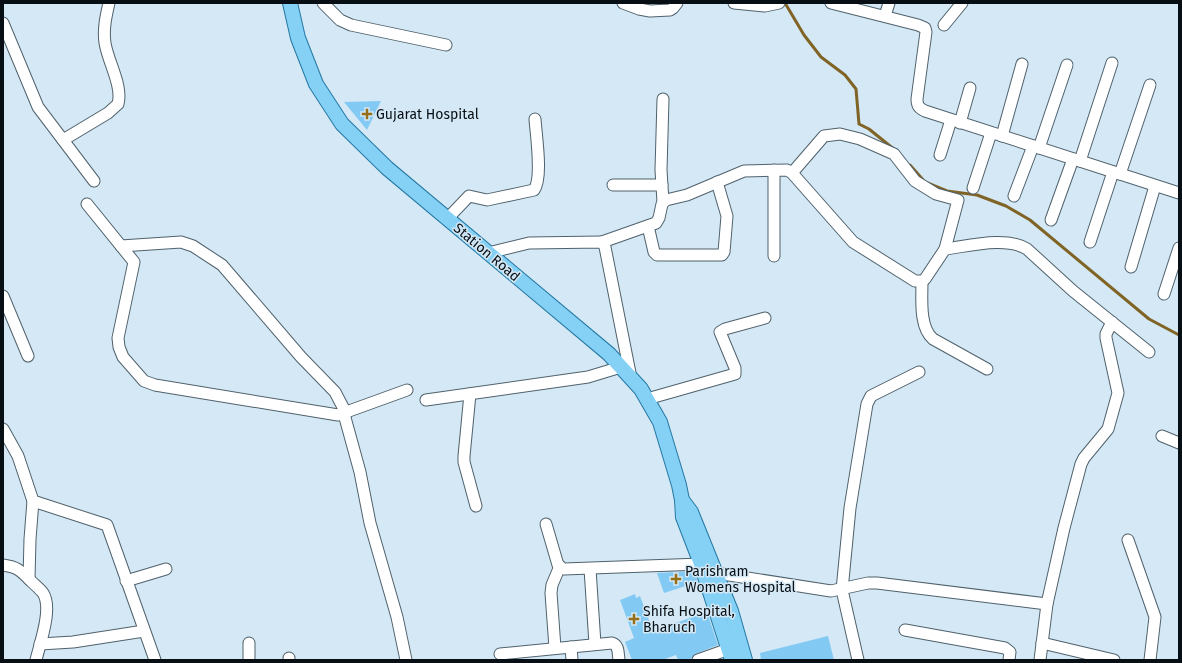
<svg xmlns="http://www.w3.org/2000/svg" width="1182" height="663" font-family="'Fira Sans',sans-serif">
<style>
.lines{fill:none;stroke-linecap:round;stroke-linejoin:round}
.stream{stroke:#806425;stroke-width:3}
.building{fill:#82caf4}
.minor-casing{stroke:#4f616c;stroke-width:13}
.major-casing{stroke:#2478a2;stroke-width:16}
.minor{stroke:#fff;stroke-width:11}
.major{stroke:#85d0f5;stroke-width:14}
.poi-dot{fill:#946f17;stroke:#d4e8f5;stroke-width:1.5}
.labels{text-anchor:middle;stroke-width:3;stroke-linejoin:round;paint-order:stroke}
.poi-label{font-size:14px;fill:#080f14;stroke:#d4e8f5;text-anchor:start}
.street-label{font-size:14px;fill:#080f14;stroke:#d4e8f5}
</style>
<rect width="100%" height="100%" fill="#d4e8f5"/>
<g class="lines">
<g class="stream">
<path d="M785 3 804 35 821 57 845 75 856 89 859 124 869 129 895 150"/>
<path d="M910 165 925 182 947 191 977 195 1006 206 1030 220 1149 319 1179 335"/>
</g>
</g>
<g class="building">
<path d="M381 101 367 130 344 102Z"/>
<path d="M694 571 698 582 664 593 657 573Z"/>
<path d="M635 594 636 598 640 596 653 631 707 612 718 645 695 654 690 660H678L676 655 662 660H632L625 642 634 638 620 600Z"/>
<path d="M828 636 834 660H761L760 653Z"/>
</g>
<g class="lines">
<defs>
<g id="minor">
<path d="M323 3 340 20 351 25 446 45"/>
<path d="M623 3 639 9 650 11 670 10 673 8 677 3"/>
<path d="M734 3 765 6 779 3"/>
<path d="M831 3 918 25 925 28 926 32 917 99C917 106 919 108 925 111L1179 193"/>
<path d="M885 16 889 3"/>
<path d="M3 23 38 107 94 181"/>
<path d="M944 25 962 3"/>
<path d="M663 99 661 170 663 202"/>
<path d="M960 123 970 88"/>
<path d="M1002 136 1022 64"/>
<path d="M63 140 108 113 118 104C123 86 108 62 105 43 103 29 106 16 109 3"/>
<path d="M1039 148 1067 65"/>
<path d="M940 155 951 120"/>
<path d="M1080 161 1112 63"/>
<path d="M774 170V256"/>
<path d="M1120 174 1150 85"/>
<path d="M613 185H662"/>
<path d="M973 188 991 133"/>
<path d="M1014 196 1033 146"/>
<path d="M87 204 134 262 118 338 119 347 123 357 144 381 155 385 338 415 407 390"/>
<path d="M447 219 469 196 487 200 534 190C543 178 536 135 535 119"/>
<path d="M1051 220 1073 159"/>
<path d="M648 226 654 252 657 255H722L724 252 727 216 717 182"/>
<path d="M602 242 656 223 659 218 662 204 666 200 687 195 744 171 787 170 792 173 853 242 915 281H922L925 279 945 249 958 200 936 194 915 181 894 154 860 139 840 134 824 136 792 173"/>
<path d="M1090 242 1113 172"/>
<path d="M121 246 181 242 193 246 222 265 301 357 335 392 346 413"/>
<path d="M945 249C969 246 1006 236 1027 249L1073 291 1149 352"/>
<path d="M488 253 529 243 602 242 605 247 631 378"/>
<path d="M1131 267 1155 186"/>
<path d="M922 281C922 299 919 327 933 339L987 369"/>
<path d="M1164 294 1179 248"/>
<path d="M3 296 28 356"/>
<path d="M470 394 464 456V462L476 506"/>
<path d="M647 399 735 374V368L720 332 725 329 765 318"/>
<path d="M426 400 588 377 621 367"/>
<path d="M344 414 360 472 370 523 397 617 406 660"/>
<path d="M3 429 18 456 33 501 107 525 155 660"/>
<path d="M1162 436 1179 443"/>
<path d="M546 524 558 565 560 568 564 569 701 564"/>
<path d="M1128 540 1155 617 1150 660"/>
<path d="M3 565C18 567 21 571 32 582 35 585 40 589 43 593 53 608 40 643 36 660"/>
<path d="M590 569 595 644"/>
<path d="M710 576 716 573 831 591 868 583H877L1047 604"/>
<path d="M29 579 30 539 33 501"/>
<path d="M126 581 166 569"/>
<path d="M905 630 1005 648 1010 652 1009 660"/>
<path d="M1042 643 1114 660"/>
<path d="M40 644 73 642 144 631"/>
<path d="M571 647 572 660"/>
<path d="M555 648 551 593 552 585 560 566"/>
<path d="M500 654 612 643C619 645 618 653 619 660"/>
<path d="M249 660V643"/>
<path d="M289 660V658"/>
<path d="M698 660 729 649"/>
<path d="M858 660 842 590 850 508 867 404 871 396 919 372"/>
<path d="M1040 660 1047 604 1064 528 1081 464 1084 458 1108 429 1118 393 1106 338V334L1112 322"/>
</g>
<g id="major">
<path d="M290 3 298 38 316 84 342 124 387 168 609 354 641 389 660 422 679 485 682 500 683 517 700 561 732 660"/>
<path d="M682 500 691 512 731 611 745 660"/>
</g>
</defs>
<use href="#minor" class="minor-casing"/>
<use href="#major" class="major-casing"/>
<use href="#minor" class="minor"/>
<use href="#major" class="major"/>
</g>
<g class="poi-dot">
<path d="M365 108h4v4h4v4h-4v4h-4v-4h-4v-4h4z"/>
<path d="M674 573h4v4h4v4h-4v4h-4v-4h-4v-4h4z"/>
<path d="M632 613h4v4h4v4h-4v4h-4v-4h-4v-4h4z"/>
</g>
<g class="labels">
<g class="poi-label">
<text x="376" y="119">Gujarat Hospital</text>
<text x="685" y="576">Parishram<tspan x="685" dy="16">Womens Hospital</tspan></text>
<text x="643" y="616">Shifa Hospital,<tspan x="643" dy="16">Bharuch</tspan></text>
</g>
<g class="street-label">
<text transform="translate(487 252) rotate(40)" y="5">Station Road</text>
</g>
</g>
<rect width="1182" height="663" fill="none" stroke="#080f14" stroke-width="8"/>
</svg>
